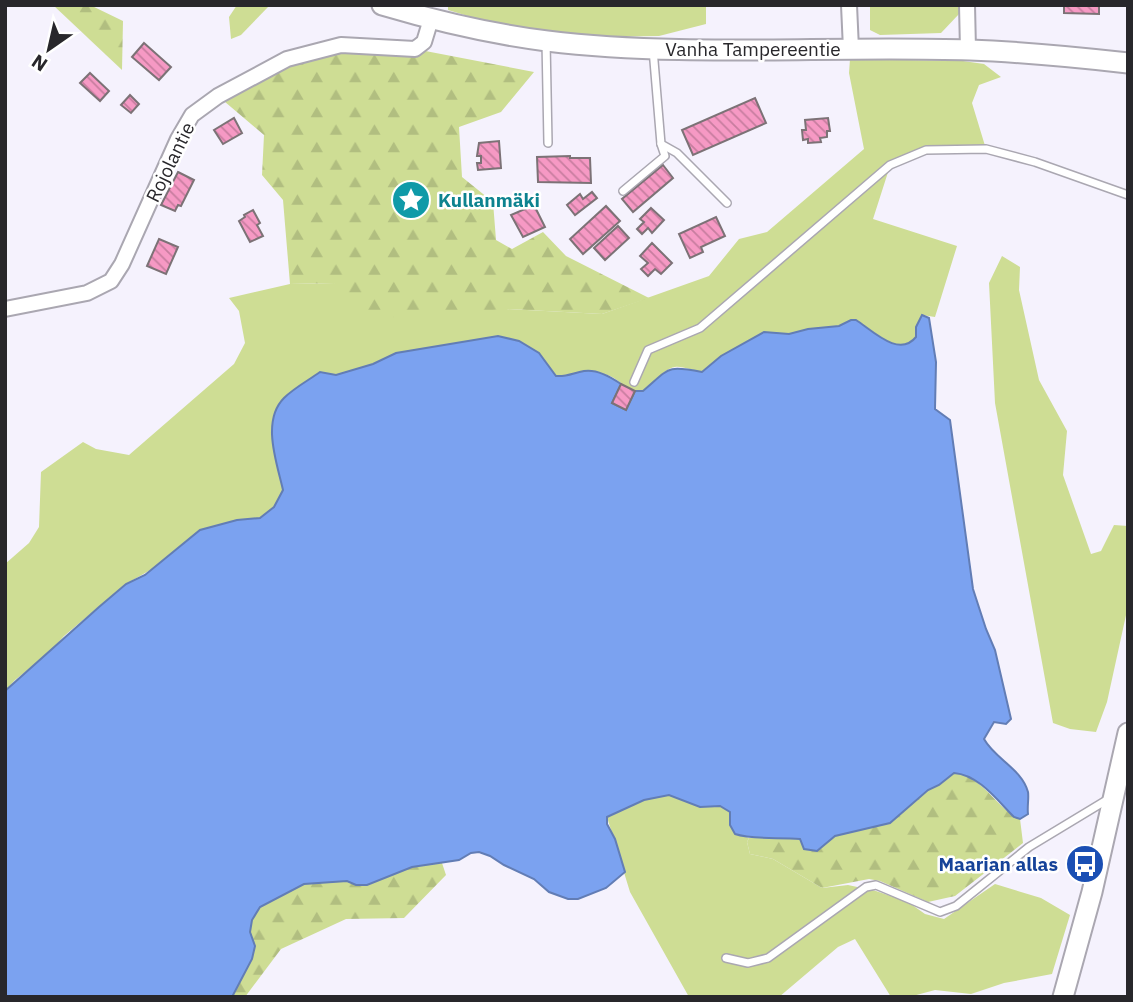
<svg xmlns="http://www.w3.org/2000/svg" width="1133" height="1002" font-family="'IBM Plex Sans',sans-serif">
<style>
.grass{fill:#cedd94}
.forest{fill:url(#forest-firs)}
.water{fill:#7ba2f0;stroke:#627db5;stroke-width:2}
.building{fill:url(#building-back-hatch);stroke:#7c7276;stroke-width:2}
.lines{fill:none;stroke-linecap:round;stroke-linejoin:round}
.lane-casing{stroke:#aaa7b1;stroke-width:10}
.street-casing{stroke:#aaa7b1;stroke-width:18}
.secondary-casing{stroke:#aaa7b1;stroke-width:23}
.lane{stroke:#fff;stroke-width:7}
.street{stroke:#fff;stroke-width:14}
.secondary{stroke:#fff;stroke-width:19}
.labels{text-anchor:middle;stroke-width:5;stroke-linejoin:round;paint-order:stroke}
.street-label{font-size:19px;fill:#28272b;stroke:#fff}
.culture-label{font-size:19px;font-weight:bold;fill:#0d838f;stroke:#fff;text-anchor:start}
.transit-label{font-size:19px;font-weight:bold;fill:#164399;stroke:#fff;text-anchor:end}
</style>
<defs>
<pattern id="forest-firs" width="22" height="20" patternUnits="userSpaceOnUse" patternTransform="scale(1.75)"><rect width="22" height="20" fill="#cedd94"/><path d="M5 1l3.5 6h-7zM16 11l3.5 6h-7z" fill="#b1be80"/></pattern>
<pattern id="building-back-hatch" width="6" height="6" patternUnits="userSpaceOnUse" patternTransform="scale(1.75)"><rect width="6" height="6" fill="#f699c4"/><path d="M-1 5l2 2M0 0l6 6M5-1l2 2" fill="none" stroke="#c77d9f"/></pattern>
</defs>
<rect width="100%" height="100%" fill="#f5f2fd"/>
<g class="grass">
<path d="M237 5H270L241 35 231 39 229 17Z"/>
<path d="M448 5H706V24L659 36 596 37 544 33 498 25 448 10Z"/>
<path d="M870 5H959V14L941 33 880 35 870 30Z"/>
<path d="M850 59 963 61 984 64 1001 77 979 85 972 103 986 149 926 150 890 166 873 219 957 246 935 317 922 315 916 327 917 337 911 343 895 346 856 321 851 320 839 326 808 329 789 334 764 332 721 356 702 372C694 371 683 366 675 367 660 369 652 392 639 392 628 391 619 380 610 376 588 367 576 377 556 376L539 353H396L373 364 336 375 320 372 273 443 283 490 274 507 260 518 237 520 126 584 64 636 49 653 15 680 5 691V564L29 543 39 527 41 472 83 442 96 449 129 455 234 364 245 343 239 311 229 298 290 284 334 283 506 309 602 314 709 276 739 239 767 232 864 149 849 73Z"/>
<path d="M1002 256 1020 267 1019 290 1039 380 1067 431 1063 475 1091 554 1101 551 1114 525 1128 526V606L1107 702 1096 732 1070 729 1053 723 995 403 989 283Z"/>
<path d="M669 795 700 807 719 806 730 812V825L735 833 749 838 747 842 750 854 773 859 822 888 848 885 876 891 908 902 925 914 944 919 995 884 1041 898 1070 915 1052 974 1004 983 971 994 935 990 909 997H891L855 939 838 947 779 997H689L630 892 607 817 644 800Z"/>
</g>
<g class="forest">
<path d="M53 5H90L123 21 122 70Z"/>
<path d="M341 45 415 49 534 72 501 112 459 127 462 177 493 202 496 240 512 249 543 232 566 256 649 298 602 314 506 309 367 319 334 283 290 284 283 200 262 175 264 135 218 96 287 59Z"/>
<path d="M954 773C984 776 994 807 1020 819L1023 843 955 896 928 902 880 881 869 879 822 888 773 859 750 854 747 842 749 838 766 836 800 839 804 849 817 851 834 836 890 823 928 790 939 785Z"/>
<path d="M442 863 446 875 404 918 346 919 281 949 245 997H232L252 959 255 946 250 932 252 920 260 907 304 884 347 881 356 885H367L412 867Z"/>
</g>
<path class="water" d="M922 315 929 318 936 362 935 409 950 420 973 589 986 629 995 650 1011 719 1006 724 994 722 984 739C995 759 1022 769 1028 792 1029 798 1027 807 1028 814L1020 819 1014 817C997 800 979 775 954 773L939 785 928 790 890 823 835 836 817 851 804 849 800 839C779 837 753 840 735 834L730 825V812L720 806 700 807 669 795 644 800 607 817V824L615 839 625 872 606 888 578 899H568L549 892 534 879 504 865 490 856 479 852 471 853 459 860 412 867 367 885H356L347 881 304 884 260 907 252 920 250 932 255 946 252 959 232 997H5V691L99 607 126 584 145 575 200 530 237 520 260 518 274 507 283 490C277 463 261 421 284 398 294 388 309 380 320 372L336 375 373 364 396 353 498 336 519 341 539 353 556 376C567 377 573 373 584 371 596 369 611 377 621 384L612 403 626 410 635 391H643C670 368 666 365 702 372L721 356 764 332 789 334 808 329 839 326 851 320H856C873 331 899 358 916 337V327Z"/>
<g class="building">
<path d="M1064 5H1099V14L1064 13Z"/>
<path d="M144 43 171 67 159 80 132 57Z"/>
<path d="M90 73 109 91 100 101 80 83Z"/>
<path d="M130 95 139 104 131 113 121 105Z"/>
<path d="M755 98 766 123 693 155 682 130Z"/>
<path d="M234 118 242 133 223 144 214 130Z"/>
<path d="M828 118 830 131H827V137L820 138 821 142 808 143V139L803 140 802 130H806L805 120Z"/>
<path d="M499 141 501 168 478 170 477 163H481V156H477L479 143Z"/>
<path d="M570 156V158H590L591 183 538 182 537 157Z"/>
<path d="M663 165 673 178 633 212 622 199Z"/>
<path d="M178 172 194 180 181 206 178 205 175 211 161 205Z"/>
<path d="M592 192 597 198 575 215 567 205 580 194 583 199Z"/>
<path d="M534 205 545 227 523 237 511 215Z"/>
<path d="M606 206 620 221 583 254 570 239Z"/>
<path d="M651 208 664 220 652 233 648 228 642 234 637 229 644 222 640 219Z"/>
<path d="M253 210 260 223 257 225 263 236 250 242 239 221 245 217 244 215Z"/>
<path d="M716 217 725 236 701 247 703 252 690 258 679 234Z"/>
<path d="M618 226 629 238 605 260 594 248Z"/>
<path d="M159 239 178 247 166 274 147 266Z"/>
<path d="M652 243 672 263 661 274 655 269 648 276 641 269 648 263 640 256Z"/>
<path d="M621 384 635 391 626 410 612 403Z"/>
</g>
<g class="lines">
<defs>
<g id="lane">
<path d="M546 41 548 143"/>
<path d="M653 49 661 144 677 153 727 203"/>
<path d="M623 191 665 156 661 144"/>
<path d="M634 382 648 350 700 328 890 165 926 150 986 149 1035 162 1128 195"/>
<path d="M726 958 748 963 768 958 866 887 876 885 940 912 956 906 1029 847 1110 798"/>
</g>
<g id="street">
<path d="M849 5 851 49"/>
<path d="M967 5 968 50"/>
<path d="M5 309 87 293 111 281 122 264 178 139 192 115 218 96 287 59 341 45 415 49 424 42 431 19"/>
</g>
<g id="secondary">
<path d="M382 5C436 21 491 34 547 41 687 58 829 45 970 50 1023 52 1075 57 1128 63"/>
<path d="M1063 997 1092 892 1128 733"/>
</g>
</defs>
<use href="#lane" class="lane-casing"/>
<use href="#street" class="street-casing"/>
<use href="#secondary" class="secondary-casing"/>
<use href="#lane" class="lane"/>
<use href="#street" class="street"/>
<use href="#secondary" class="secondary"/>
</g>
<defs>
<symbol id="sight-disc" viewBox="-11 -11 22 22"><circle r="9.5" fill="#0f9aa8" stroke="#fff"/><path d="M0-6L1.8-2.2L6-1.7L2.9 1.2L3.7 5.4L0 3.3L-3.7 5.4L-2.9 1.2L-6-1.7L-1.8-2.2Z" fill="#fff"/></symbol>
<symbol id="bus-disc" viewBox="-11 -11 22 22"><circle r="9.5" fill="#1a4fb4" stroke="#fff"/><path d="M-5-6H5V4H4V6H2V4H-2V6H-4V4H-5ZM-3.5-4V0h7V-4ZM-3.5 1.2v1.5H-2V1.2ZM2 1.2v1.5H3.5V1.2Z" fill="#fff"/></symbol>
</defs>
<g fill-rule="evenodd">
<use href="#sight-disc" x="389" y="178" width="44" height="44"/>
<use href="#bus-disc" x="1063" y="842" width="44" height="44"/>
</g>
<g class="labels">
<g class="street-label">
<text x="753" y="56">Vanha Tampereentie</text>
<text transform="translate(170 162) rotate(-64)" y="7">Rojolantie</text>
</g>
<g class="culture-label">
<text x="438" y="207">Kullanmäki</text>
</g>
<g class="transit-label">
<text x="1058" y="871">Maarian allas</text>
</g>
</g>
<rect width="1133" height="1002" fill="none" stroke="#28272b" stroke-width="14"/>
<g transform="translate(49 49) rotate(214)" stroke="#ffffff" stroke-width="5" paint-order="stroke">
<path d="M0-5L12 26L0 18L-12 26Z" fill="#28272b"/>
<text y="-10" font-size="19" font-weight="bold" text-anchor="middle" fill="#28272b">N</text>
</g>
</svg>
